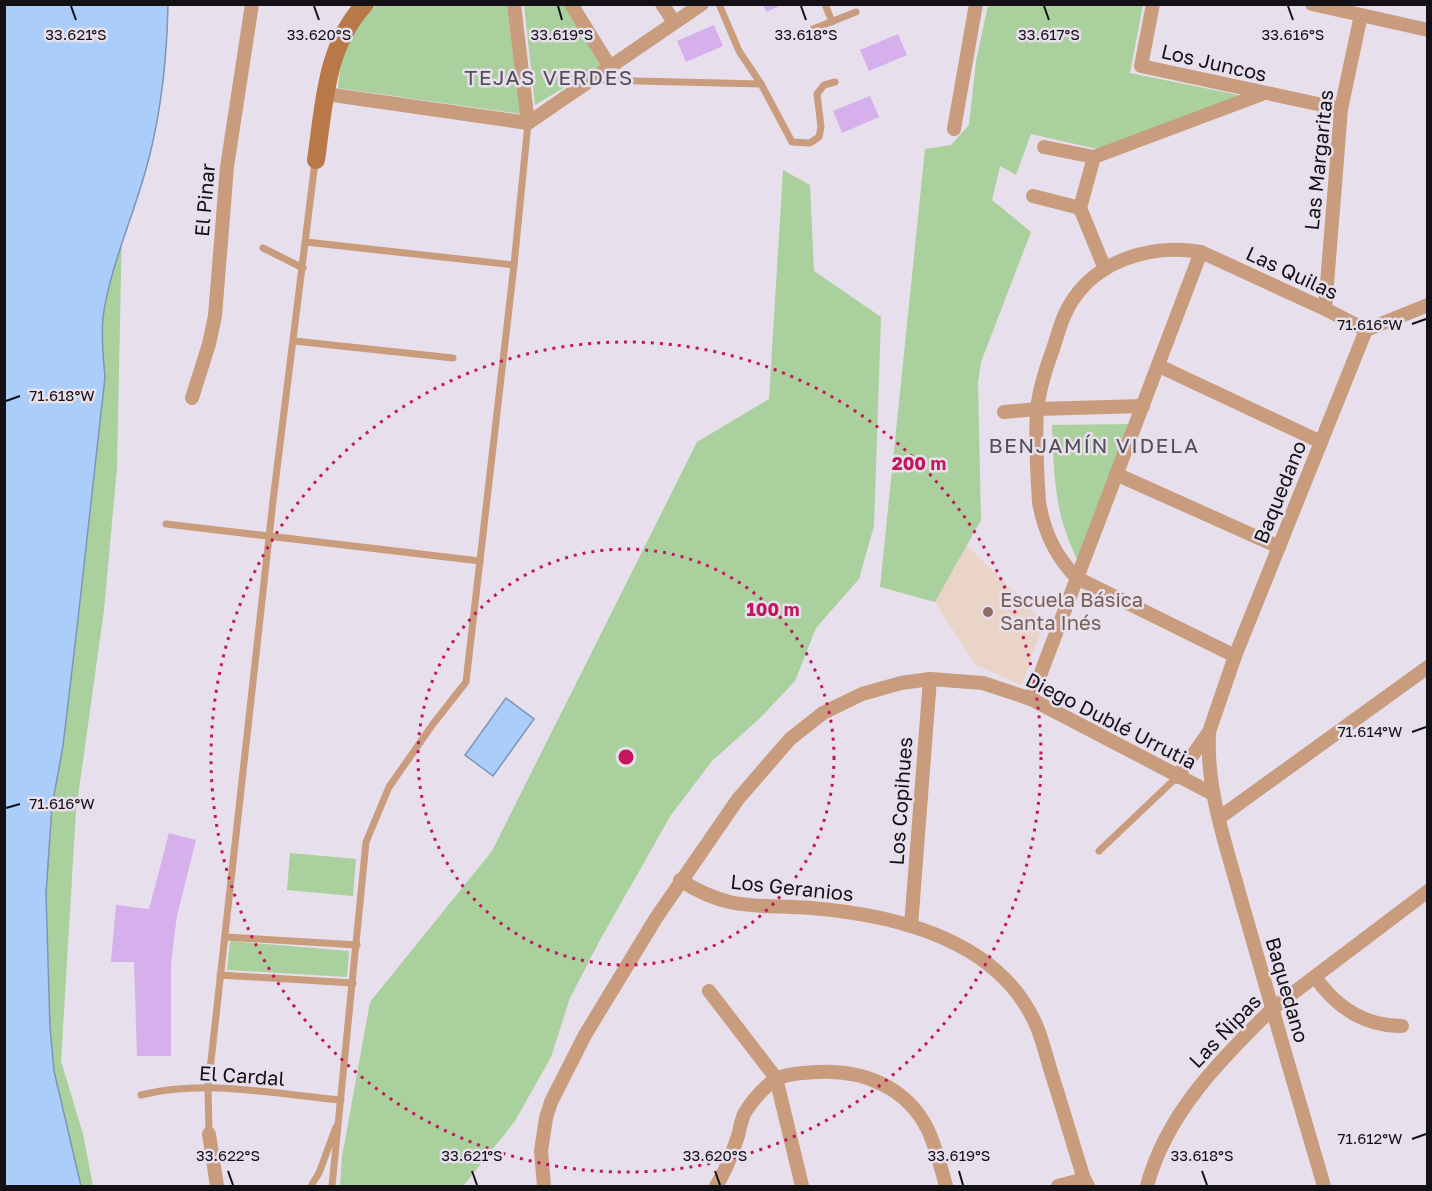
<svg xmlns="http://www.w3.org/2000/svg" width="1432" height="1191" font-family="'Golos Text',sans-serif">
<style>
.education{fill:#e9d4c7}
.green{fill:#aad09d}
.water{fill:#aacdfa;stroke:#7d95b6;stroke-width:1.5}
.building{fill:#d6b0ed}
.lines{fill:none;stroke-linecap:round;stroke-linejoin:round}
.lane{stroke:#c89c7c;stroke-width:7}
.street{stroke:#c89c7c;stroke-width:14}
.secondary{stroke:#b87847;stroke-width:18}
.ticks{fill:none;stroke:#141116;stroke-width:2}
.ring{fill:none;stroke:#c2185b;stroke-width:3;stroke-dasharray:3 6}
.education-dot{fill:#8d6e63;stroke:#e7dfec;stroke-width:2}
.labels{text-anchor:middle;stroke-width:5;stroke-linejoin:round;paint-order:stroke}
.street-label{font-size:20px;fill:#141116;stroke:#e7dfec}
.education-label{font-size:20px;fill:#785e54;stroke:#e7dfec;text-anchor:start}
.neighbourhood-label{font-size:21px;letter-spacing:1.5px;fill:#544e59;stroke:#e7dfec}
.ticks-label{font-size:15px;text-anchor:middle;fill:#141116;stroke:#e7dfec;stroke-width:5;stroke-linejoin:round;paint-order:stroke}
.centre{fill:#c2185b;stroke:#e7dfec;stroke-width:3}
.ring-label{font-size:18px;text-anchor:middle;font-weight:bold;fill:#c2185b;stroke:#e7dfec;stroke-width:5;stroke-linejoin:round;paint-order:stroke}
</style>
<rect width="100%" height="100%" fill="#e7dfec"/>
<path class="education" d="M967 545 1044 622 1022 685 976 665 935 602Z"/>
<g class="green">
<path d="M5 5 122 225 117 468 104 610 76 811 61 1061 83 1134 93 1186H5Z"/>
<path d="M377 5H507L521 114 338 88C340 57 352 25 377 5Z"/>
<path d="M524 5H564L602 65 535 105Z"/>
<path d="M988 5H1143L1130 73 1244 96 1097 149 1031 134 1016 175 1000 166 992 200 1031 232 981 362 978 383 981 520 935 602 880 587 925 149 951 145 969 125 976 61Z"/>
<path d="M783 170 810 185 814 271 881 317 874 526 859 579 816 628 795 681 760 718 712 761 671 815 600 940 570 998 551 1057 515 1121 463 1186H340L342 1157 370 1002 492 851 697 442 769 399Z"/>
<path d="M1133 424 1077 559C1054 513 1054 475 1052 425Z"/>
<path d="M290 853 356 859 353 896 287 890Z"/>
<path d="M230 941 349 951 347 977 227 970Z"/>
</g>
<g class="water">
<path d="M5 4 168 5C167 55 162 105 150 154 137 209 111 261 103 317 101 337 103 357 105 377L78 619 63 746 52 806 46 894 50 1027 54 1071 81 1186H5Z"/>
<path d="M506 698 534 719 493 776 465 755Z"/>
</g>
<g class="building">
<path d="M763 4H784L766 12Z"/>
<path d="M714 25 723 46 686 62 677 41Z"/>
<path d="M898 34 907 55 869 71 860 50Z"/>
<path d="M870 96 879 117 842 133 833 111Z"/>
<path d="M169 833 196 840 177 916 174 939 171 963V1056H137L134 962H111L116 905 149 909Z"/>
</g>
<g class="lines">
<g class="lane">
<path d="M719 4 739 51 761 84 792 142 810 143 819 137 821 127 817 94 824 85 835 82"/>
<path d="M825 4 832 22"/>
<path d="M813 29 856 12"/>
<path d="M596 80 761 84"/>
<path d="M306 242 514 265"/>
<path d="M263 248 303 268"/>
<path d="M294 341 453 358"/>
<path d="M166 524 480 561"/>
<path d="M1099 851 1177 777"/>
<path d="M225 937 357 945"/>
<path d="M220 975 353 983"/>
<path d="M141 1095C205 1079 275 1094 341 1100"/>
<path d="M209 1134 208 1088 273 501 315 162"/>
<path d="M311 1186 319 1173 336 1127"/>
<path d="M332 1186 366 842 389 787 433 724 466 682 514 265 528 123"/>
</g>
<g class="street">
<path d="M514 4 528 123"/>
<path d="M571 4 610 67"/>
<path d="M662 4 674 22"/>
<path d="M1153 4 1141 66 1341 109"/>
<path d="M1312 4 1428 30"/>
<path d="M326 94 528 123 702 4"/>
<path d="M954 129 976 4"/>
<path d="M1044 147 1094 157"/>
<path d="M1033 196 1080 208"/>
<path d="M1080 208 1094 157 1262 94"/>
<path d="M1080 208 1105 269"/>
<path d="M1325 309 1341 109 1361 15"/>
<path d="M1159 366 1321 442"/>
<path d="M192 398 209 344 215 316 227 167 252 4"/>
<path d="M1004 412 1037 409 1143 406"/>
<path d="M1116 474 1279 547"/>
<path d="M1235 656 1077 578C1055 556 1044 532 1039 502 1037 472 1035 441 1037 410 1039 390 1046 368 1053 349 1057 337 1060 325 1065 314 1089 262 1148 243 1201 252L1325 309 1366 330"/>
<path d="M1031 699 1201 252"/>
<path d="M1209 734C1206 791 1227 848 1242 903 1269 997 1296 1092 1324 1186"/>
<path d="M1177 777 1209 732 1235 656 1366 330 1428 305"/>
<path d="M1219 818 1428 667"/>
<path d="M680 880C730 912 756 904 811 908 896 915 1000 939 1037 1027 1043 1042 1047 1059 1052 1075 1063 1109 1073 1144 1084 1179L1088 1186"/>
<path d="M911 926 930 679"/>
<path d="M1315 977C1336 1007 1364 1026 1402 1026"/>
<path d="M709 991 776 1078 802 1186"/>
<path d="M209 1134 217 1186"/>
<path d="M544 1186 541 1151 546 1118 551 1102 585 1035 656 918 738 799 790 739 823 713 862 694 901 683 930 679 983 683 1031 699 1213 794"/>
<path d="M716 1186C726 1171 732 1153 738 1136 740 1129 741 1121 744 1114 750 1104 758 1094 767 1086 780 1073 800 1073 818 1072 864 1070 907 1087 928 1130 936 1148 941 1168 946 1186"/>
<path d="M1058 1186 1084 1179"/>
<path d="M1147 1186C1166 1114 1220 1060 1272 1009L1428 891"/>
</g>
<path class="secondary" d="M316 160C324 107 325 46 365 4"/>
</g>
<path class="ticks" d="M71 6 76 20M314 6 319 20M558 6 562 20M801 6 806 20M1044 6 1049 20M1288 6 1293 20M1412 324 1426 319M6 401 20 396M1412 732 1426 727M6 808 20 804M1412 1139 1426 1134M228 1171 233 1185M472 1171 477 1185M715 1171 720 1185M959 1171 963 1185M1202 1171 1207 1185"/>
<g class="ring">
<circle cx="626" cy="757" r="208"/>
<circle cx="626" cy="757" r="415"/>
</g>
<circle class="education-dot" cx="988" cy="612" r="6"/>
<g class="labels">
<g class="street-label">
<text transform="translate(1214 63) rotate(13)" y="7">Los Juncos</text>
<text transform="translate(1319 160) rotate(-84)" y="7">Las Margaritas</text>
<text transform="translate(205 200) rotate(-85)" y="7">El Pinar</text>
<text transform="translate(1292 273) rotate(25)" y="7">Las Quilas</text>
<text transform="translate(1280 492) rotate(-68)" y="7">Baquedano</text>
<text transform="translate(1111 721) rotate(27)" y="7">Diego Dublé Urrutia</text>
<text transform="translate(901 801) rotate(-86)" y="7">Los Copihues</text>
<text transform="translate(792 888) rotate(6)" y="7">Los Geranios</text>
<text transform="translate(1287 990) rotate(74)" y="7">Baquedano</text>
<text transform="translate(1225 1031) rotate(-46)" y="7">Las Ñipas</text>
<text transform="translate(242 1076) rotate(4)" y="7">El Cardal</text>
</g>
<g class="education-label">
<text x="1000" y="607">Escuela Básica<tspan x="1000" dy="23">Santa Inés</tspan></text>
</g>
<g class="neighbourhood-label">
<text x="549" y="85">TEJAS VERDES</text>
<text x="1094" y="453">BENJAMÍN VIDELA</text>
</g>
</g>
<g class="ticks-label">
<text x="76" y="40">33.621°S</text>
<text x="562" y="40">33.619°S</text>
<text x="1049" y="40">33.617°S</text>
<text x="319" y="40">33.620°S</text>
<text x="806" y="40">33.618°S</text>
<text x="1293" y="40">33.616°S</text>
<text x="1370" y="330">71.616°W</text>
<text x="62" y="401">71.618°W</text>
<text x="1370" y="737">71.614°W</text>
<text x="62" y="809">71.616°W</text>
<text x="1370" y="1144">71.612°W</text>
<text x="228" y="1161">33.622°S</text>
<text x="472" y="1161">33.621°S</text>
<text x="715" y="1161">33.620°S</text>
<text x="959" y="1161">33.619°S</text>
<text x="1202" y="1161">33.618°S</text>
</g>
<circle cx="626" cy="757" r="9" class="centre"/>
<g class="ring-label">
<text x="919" y="470">200 m</text>
<text x="773" y="616">100 m</text>
</g>
<rect width="1432" height="1191" fill="none" stroke="#141116" stroke-width="12"/>
</svg>
